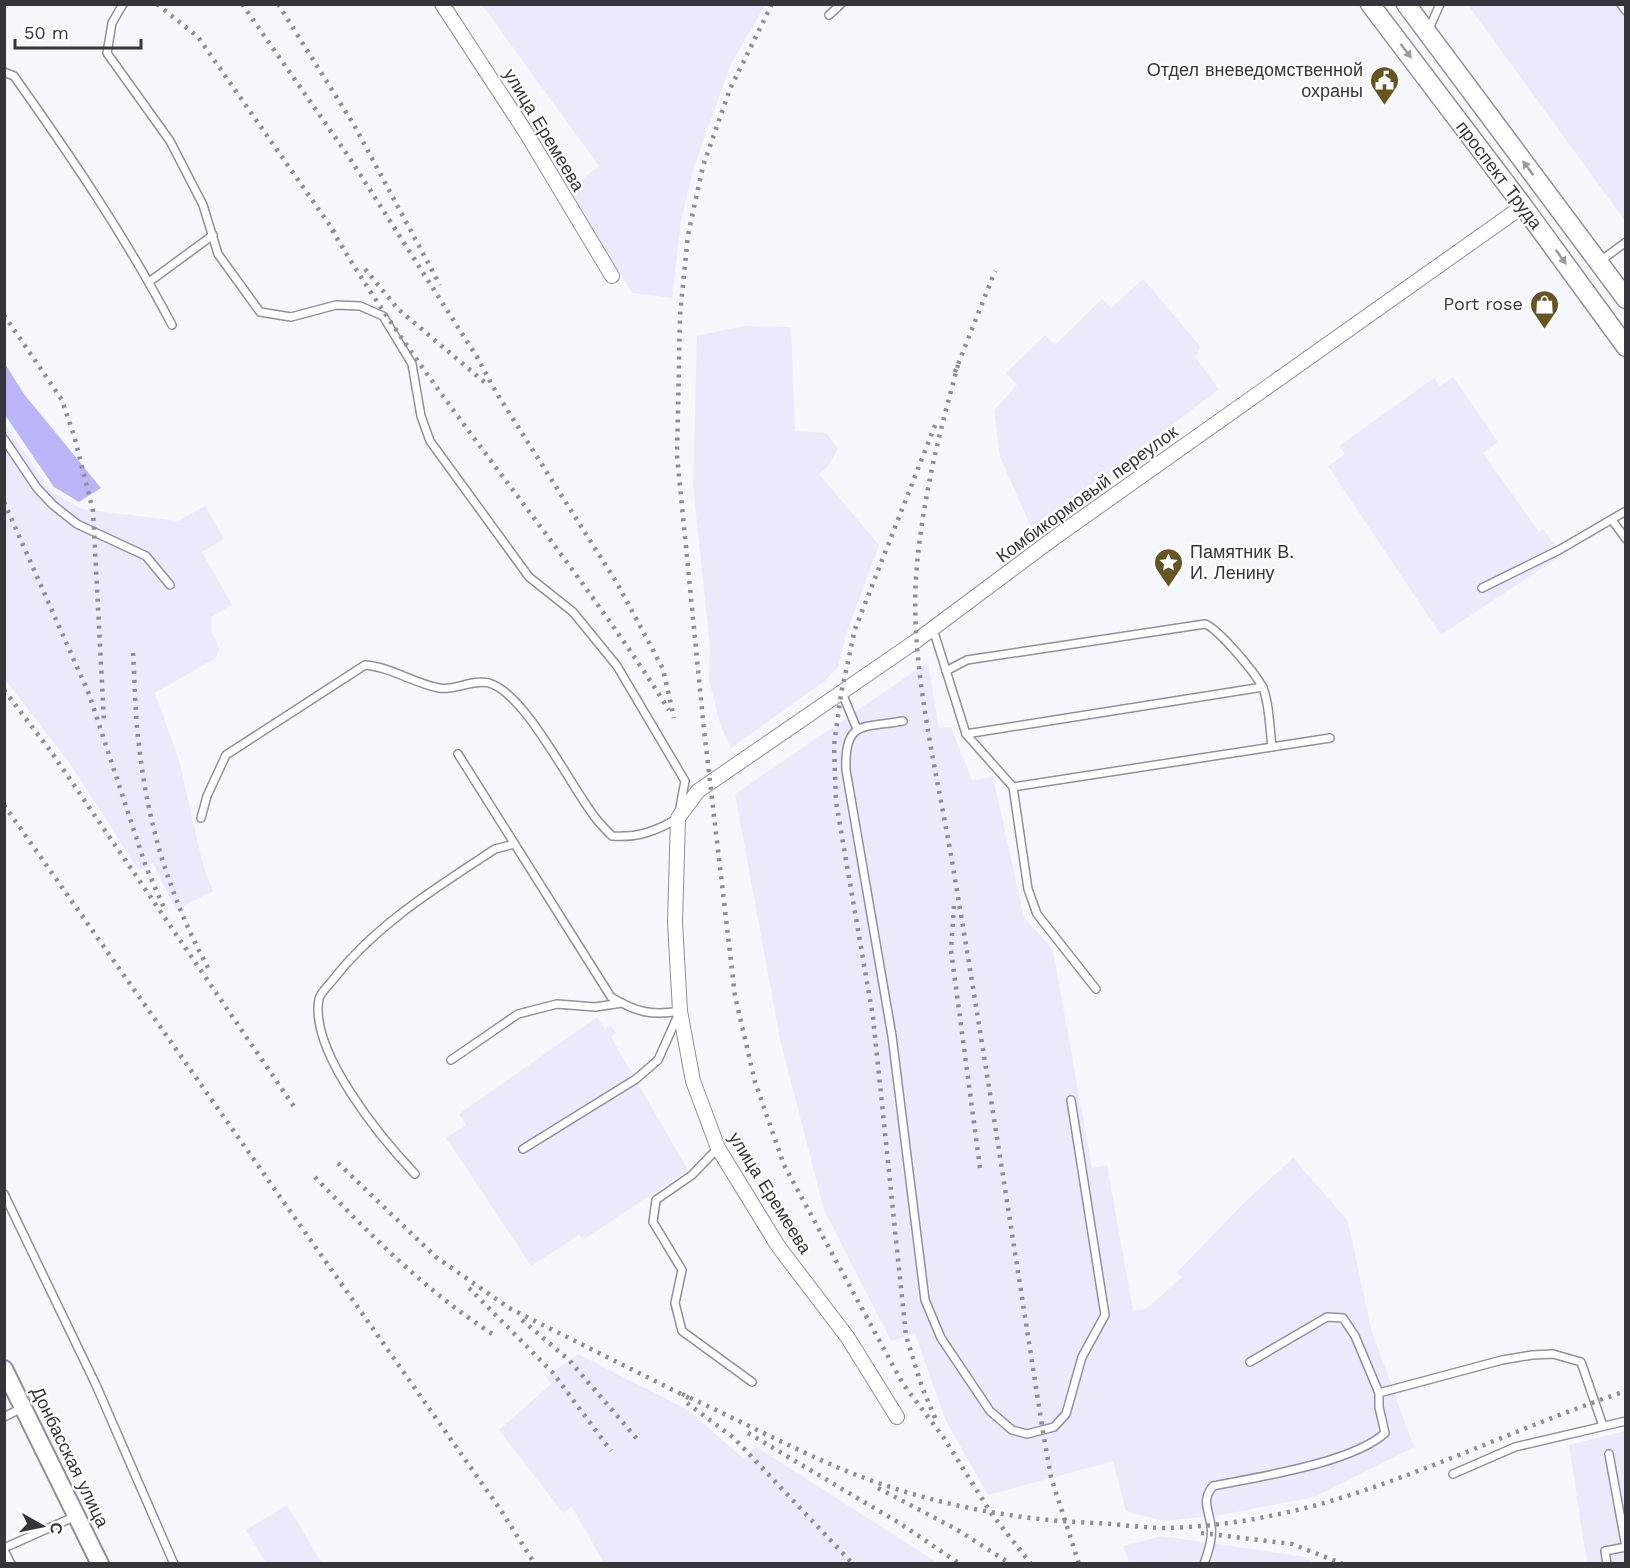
<svg xmlns="http://www.w3.org/2000/svg" width="1630" height="1568" font-family="'Work Sans',sans-serif">
<style>
.built{fill:#ebeafd}
.forest{fill:#bab5f8}
.lines{fill:none;stroke-linecap:round;stroke-linejoin:round}
.service-casing{stroke:#908f9e;stroke-width:10}
.minor-casing{stroke:#908f9e;stroke-width:16}
.tertiary-casing{stroke:#908f9e;stroke-width:20}
.secondary-casing{stroke:#908f9e;stroke-width:21}
.service{stroke:#fff;stroke-width:7}
.minor{stroke:#fff;stroke-width:14}
.tertiary{stroke:#fff;stroke-width:16}
.secondary{stroke:#fff;stroke-width:18}
.rail{stroke:#8e8e94;stroke-width:4.5;stroke-dasharray:3 6;stroke-linecap:butt}
.oneway{fill:#9a9a9d}
.labels{text-anchor:middle;stroke-width:4.5;stroke-linejoin:round;paint-order:stroke}
.poi-label{font-size:18px;fill:#35353b;stroke:#fff;text-anchor:end}
.street-label{font-size:18px;fill:#35353b;stroke:#fff}
</style>
<rect width="100%" height="100%" fill="#f6f6fd"/>
<g class="built">
<path d="M482 5H765L731 64 693 170 681 221 672 298 632 293 568 190 599 166Z"/>
<path d="M1468 5H1625V221Z"/>
<path d="M1143 279 1200 346 1196 358 1219 389 1121 464 1031 527 1000 457 994 410 1017 385 1006 373 1045 335 1055 345 1102 299 1111 308Z"/>
<path d="M744 326 791 327 795 431 826 433 838 449 828 466 819 474 879 545 847 632 838 667 826 680 731 748 721 727 709 680 710 646 693 486 697 336Z"/>
<path d="M1453 377 1498 442 1483 453 1539 532 1543 529 1562 555 1441 635 1328 466 1345 454 1339 446 1434 378 1440 386Z"/>
<path d="M4 423 52 492 82 509 178 521 205 506 224 539 202 552 232 605 211 617V631L219 648 216 658 155 693 179 760 203 865 213 891 176 910 153 863 139 871 71 765 5 679Z"/>
<path d="M928 662 939 728 951 727 972 780 993 777 1024 917 1053 950 1092 1168 1107 1165 1133 1311 1146 1309 1182 1277 1177 1272 1247 1200 1293 1158 1348 1221 1371 1329 1414 1447 1314 1497 1221 1515 1163 1521 1126 1511 1113 1461 988 1495 946 1421 915 1334 891 1341 824 1210 780 1039 735 794Z"/>
<path d="M597 1017 605 1029 611 1025 616 1033 611 1037 688 1170 583 1240 579 1235 531 1266 446 1138 466 1125 459 1114Z"/>
<path d="M578 1354 688 1410 744 1459 755 1446 938 1563H604L572 1507 563 1513 499 1430 551 1384 546 1377Z"/>
<path d="M1625 1431V1563H1587L1569 1445Z"/>
<path d="M287 1505 322 1563H266L246 1530Z"/>
<path d="M1162 1536 1306 1557 1312 1563H1129L1123 1546Z"/>
</g>
<path class="forest" d="M5 364 24 394 101 488 79 502 54 487 5 415Z"/>
<g class="lines">
<defs>
<g id="service">
<path d="M123 4 112 23 107 53 170 141 203 205 218 254 260 312 291 317 336 305 360 306 383 316 412 364 421 416 430 441 529 577 573 612 617 666 685 781 678 818C657 831 637 838 612 836 606 830 599 823 594 816 570 785 525 693 489 683 472 679 455 691 439 688 413 683 391 667 365 665L226 755 207 796 201 818"/>
<path d="M1621 4 1626 11"/>
<path d="M829 15 841 4"/>
<path d="M1428 31 1440 4"/>
<path d="M4 72 14 76C72 158 125 236 172 325"/>
<path d="M1599 262 1626 242"/>
<path d="M149 282 213 235"/>
<path d="M4 439 37 488 53 505 77 524 146 556 170 585"/>
<path d="M1612 520 1626 539"/>
<path d="M1482 588 1559 550 1626 511"/>
<path d="M933 629 966 734 1013 787 1028 889 1037 914 1096 989"/>
<path d="M946 671 967 660 1205 624C1219 629 1254 672 1262 686 1269 699 1270 731 1272 747"/>
<path d="M842 693 857 729"/>
<path d="M903 721C863 728 844 720 846 770L892 1036 925 1300 941 1338 990 1411 1012 1430 1027 1434 1054 1427 1066 1414 1082 1357 1105 1315 1071 1100"/>
<path d="M966 734 1263 687"/>
<path d="M458 754 611 997C636 1012 651 1016 680 1011"/>
<path d="M1013 787 1330 738"/>
<path d="M451 1060 518 1014 557 1004 595 1007 622 1003"/>
<path d="M718 1148 692 1175 656 1200 653 1222 682 1270 675 1303 682 1331 752 1382"/>
<path d="M523 1149 636 1079 658 1060 679 1013"/>
<path d="M415 1174C381 1138 309 1051 319 999 320 993 328 986 332 981 376 924 436 888 495 849L514 844"/>
<path d="M4 1194 96 1385 174 1564"/>
<path d="M1250 1362 1327 1317 1343 1318 1355 1336 1379 1393"/>
<path d="M4 1417 22 1408"/>
<path d="M1609 1454 1626 1547"/>
<path d="M1453 1474 1515 1447 1626 1421"/>
<path d="M4 1548 76 1516"/>
<path d="M4 1550 11 1564"/>
<path d="M1204 1564C1208 1552 1213 1539 1211 1526 1209 1509 1201 1501 1213 1486 1258 1477 1352 1463 1385 1433L1379 1407V1393L1502 1360 1532 1355 1553 1354 1581 1362 1603 1426"/>
<path d="M1607 1564 1605 1551 1626 1547"/>
</g>
<g id="minor">
<path d="M442 4 525 131 612 276"/>
<path d="M897 1417 848 1338 778 1246 718 1148 693 1081 680 1011 675 922 678 818 698 791 916 641 1054 538 1523 206"/>
</g>
<path id="tertiary" d="M4 1369 100 1564"/>
<g id="secondary">
<path d="M1370 4 1523 206 1626 347"/>
<path d="M1406 4 1626 299"/>
</g>
</defs>
<use href="#service" class="service-casing"/>
<use href="#minor" class="minor-casing"/>
<use href="#tertiary" class="tertiary-casing"/>
<use href="#secondary" class="secondary-casing"/>
<use href="#service" class="service"/>
<use href="#minor" class="minor"/>
<use href="#tertiary" class="tertiary"/>
<use href="#secondary" class="secondary"/>
<g class="rail">
<path d="M157 4 198 37 338 237"/>
<path d="M242 4 349 157 477 357 496 392 617 583 663 669 674 718"/>
<path d="M278 4 354 125 440 285"/>
<path d="M772 4 730 89 703 166 688 235 680 315 677 456 704 730 735 996 755 1082 784 1165 903 1384 944 1438 991 1513 1031 1564"/>
<path d="M332 230C432 399 565 545 669 710"/>
<path d="M365 269 398 309 489 386"/>
<path d="M4 315 62 400 75 439 93 511 104 722"/>
<path d="M958 365C939 434 921 505 916 578 910 673 940 784 955 879 986 1063 1014 1247 1043 1432L1051 1477 1079 1564"/>
<path d="M955 372 995 271"/>
<path d="M4 502 89 694 146 867 165 910"/>
<path d="M133 653C135 686 135 720 140 753 149 831 173 905 211 973"/>
<path d="M4 690 52 753 297 1111"/>
<path d="M4 805 500 1509 535 1564"/>
<path d="M954 906 951 950 980 1168"/>
<path d="M338 1163 436 1257 509 1308 689 1398"/>
<path d="M315 1177C370 1235 427 1292 494 1335"/>
<path d="M469 1288 553 1373 611 1451"/>
<path d="M522 1320 569 1360 638 1440"/>
<path d="M682 1394C734 1418 786 1445 839 1468 921 1502 1008 1520 1096 1523 1119 1524 1142 1528 1165 1528 1217 1527 1268 1518 1317 1505 1423 1475 1521 1426 1626 1391"/>
<path d="M687 1403 734 1438 853 1564"/>
<path d="M935 1418 922 1387 906 1336 873 1017 836 802 834 745 841 694 855 629 936 423"/>
<path d="M748 1433 901 1524 960 1564"/>
<path d="M878 1488 956 1529 1011 1564"/>
<path d="M1201 1533 1292 1544 1343 1564"/>
</g>
</g>
<defs><path id="oneway-solid" d="M-6-.8H1V-3.2L6.5 0L1 3.2V.8H-6Z" transform="scale(1.5)"/></defs>
<g class="oneway">
<use href="#oneway-solid" transform="translate(1406 51) rotate(53)"/>
<use href="#oneway-solid" transform="translate(1528 168) rotate(-127)"/>
<use href="#oneway-solid" transform="translate(1561 257) rotate(54)"/>
</g>
<defs>
<symbol id="civic-pin" viewBox="-11 -11 22 30"><path d="M0 17L-7.5 6A9.5 9.5 0 1 1 7.5 6Z" fill="#655523" stroke="#fff"/><path d="M-.6-6.5H3V-4.5H.6V-3L4-1V1h2V6H-6V1h2V-1L-.6-3ZM-1.2 2.5V6h2.4V2.5Z" fill="#fff"/></symbol>
<symbol id="shop-pin" viewBox="-11 -11 22 30"><path d="M0 17L-7.5 6A9.5 9.5 0 1 1 7.5 6Z" fill="#655523" stroke="#fff"/><path d="M-5-2.5h2.3a2.7 3.5 0 0 1 5.4 0H5L5.5 6h-11ZM-1.5-2.5h3a1.5 2.3 0 0 0-3 0Z" fill="#fff"/></symbol>
<symbol id="sight-pin" viewBox="-11 -11 22 30"><path d="M0 17L-7.5 6A9.5 9.5 0 1 1 7.5 6Z" fill="#655523" stroke="#fff"/><path d="M0-6L1.8-2.2L6-1.7L2.9 1.2L3.7 5.4L0 3.3L-3.7 5.4L-2.9 1.2L-6-1.7L-1.8-2.2Z" fill="#fff"/></symbol>
</defs>
<g fill-rule="evenodd">
<use href="#civic-pin" x="1368" y="64" width="33" height="45"/>
<use href="#shop-pin" x="1528" y="288" width="33" height="45"/>
<use href="#sight-pin" x="1152" y="546" width="33" height="45"/>
</g>
<g class="labels">
<g class="poi-label">
<text x="1363" y="76">Отдел вневедомственной<tspan x="1363" dy="21">охраны</tspan></text>
<text x="1523" y="310">Port rose</text>
<text x="1190" y="558" text-anchor="start">Памятник В.<tspan x="1190" dy="21">И. Ленину</tspan></text>
</g>
<g class="street-label">
<text transform="translate(544 130) rotate(59)" y="6">улица Еремеева</text>
<text transform="translate(1499 175) rotate(53)" y="6">проспект Труда</text>
<text transform="translate(1087 494) rotate(-36)" y="6">Комбикормовый переулок</text>
<text transform="translate(770 1193) rotate(58)" y="6">улица Еремеева</text>
<text transform="translate(70 1457) rotate(64)" y="6">Донбасская улица</text>
</g>
</g>
<rect width="1630" height="1568" fill="none" stroke="#35353b" stroke-width="12"/>
<g transform="translate(42 1526) rotate(99)" stroke="#ffffff" stroke-width="4.5" paint-order="stroke">
<path d="M0-4.5L10 22L0 15L-10 22Z" fill="#35353b"/>
<text y="-9" font-size="16" font-weight="bold" text-anchor="middle" fill="#35353b">С</text>
</g>
<path d="M15 39v9h126v-9" fill="none" stroke="#35353b" stroke-width="3"/>
<text x="24" y="39" font-size="18" fill="#35353b" stroke="#ffffff" stroke-width="4.5" paint-order="stroke">50 m</text>
</svg>
